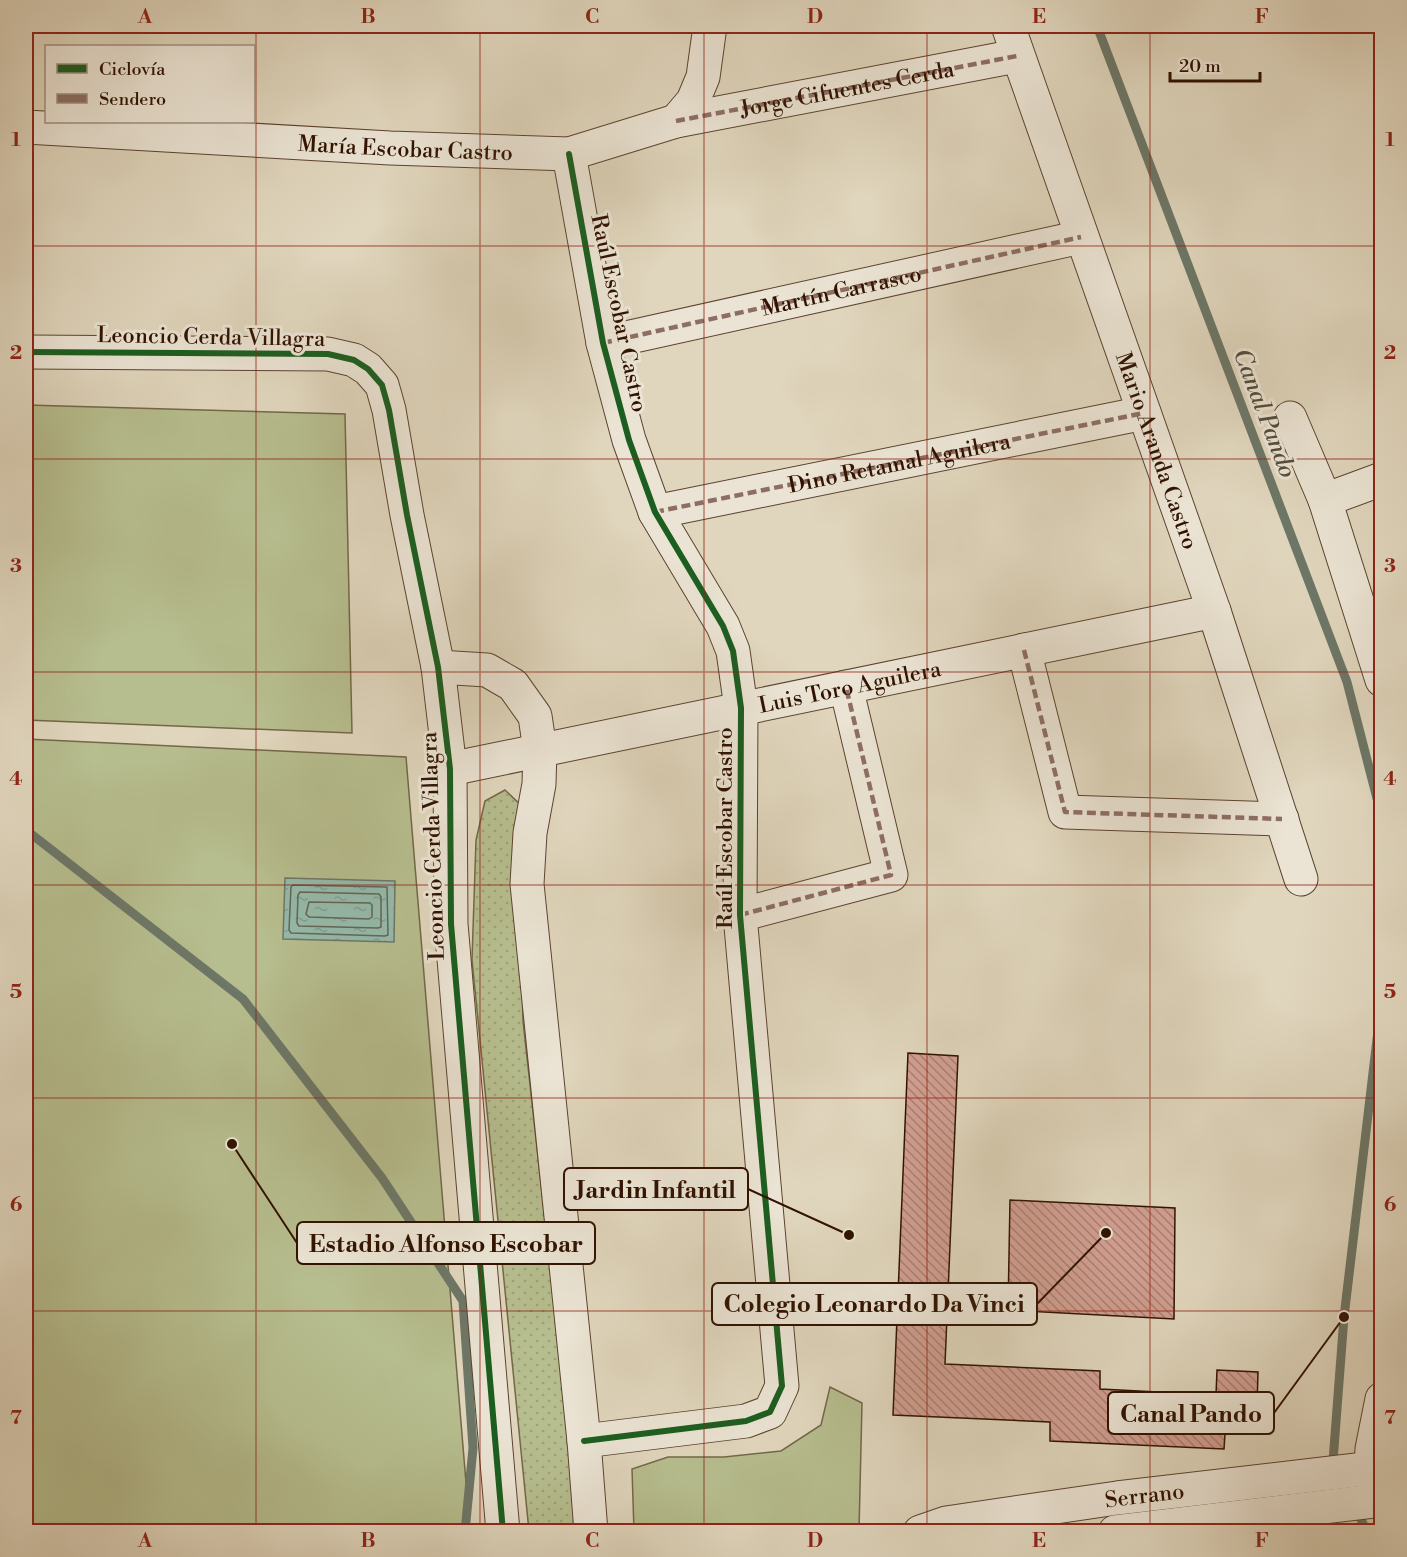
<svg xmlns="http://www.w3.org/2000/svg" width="1407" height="1557" font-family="'Libre Bodoni',serif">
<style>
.grass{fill:url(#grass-dots);stroke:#736847;stroke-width:1.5}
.park{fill:#b6bd8e;stroke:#736847;stroke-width:1.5}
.water{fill:url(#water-ripples);stroke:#6d7767;stroke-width:1.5}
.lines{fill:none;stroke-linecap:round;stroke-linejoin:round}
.shore{stroke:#626656;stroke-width:1.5}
.stream{stroke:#6d7767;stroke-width:9}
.building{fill:url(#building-back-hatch);stroke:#301200;stroke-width:1.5}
.street-casing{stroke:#5c432f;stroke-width:35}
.street{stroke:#ebe4d4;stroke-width:33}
.quiet{stroke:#8d6e63;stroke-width:4.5;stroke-dasharray:9 4.5;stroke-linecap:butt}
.cycleway-casing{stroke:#ebe4d4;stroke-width:10}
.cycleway{stroke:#1b5e20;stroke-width:6}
.grid{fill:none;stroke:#8f2418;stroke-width:1.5;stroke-opacity:0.55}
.labels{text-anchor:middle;stroke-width:6;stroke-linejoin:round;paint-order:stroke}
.street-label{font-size:22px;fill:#301200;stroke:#ebe4d4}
.water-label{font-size:24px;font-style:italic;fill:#534d3c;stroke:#ebe4d4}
.leader{fill:none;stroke:#301200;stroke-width:2}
.callout-dot{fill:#301200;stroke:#ebe4d4;stroke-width:2}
.callout{fill:#ebe4d4;stroke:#301200;stroke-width:2}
.callout-label{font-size:24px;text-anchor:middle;font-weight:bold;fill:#301200}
.neatline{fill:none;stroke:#8f2418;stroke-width:2}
.grid-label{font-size:20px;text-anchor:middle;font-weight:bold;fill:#8f2418}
</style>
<defs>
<pattern id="grass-dots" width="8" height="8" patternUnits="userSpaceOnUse" patternTransform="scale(1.5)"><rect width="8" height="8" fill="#b6bd8e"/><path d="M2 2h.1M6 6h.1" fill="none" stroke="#9da179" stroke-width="1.8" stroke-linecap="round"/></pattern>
<pattern id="water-ripples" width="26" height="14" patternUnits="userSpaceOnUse" patternTransform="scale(1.5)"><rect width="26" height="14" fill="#95baab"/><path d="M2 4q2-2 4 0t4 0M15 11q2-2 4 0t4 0" fill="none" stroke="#819f91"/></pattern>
<pattern id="building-back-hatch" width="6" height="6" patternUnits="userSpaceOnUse" patternTransform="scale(1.5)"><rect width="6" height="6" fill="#d19e90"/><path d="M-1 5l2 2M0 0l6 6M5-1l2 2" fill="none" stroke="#aa7f73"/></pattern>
</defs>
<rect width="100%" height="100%" fill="#e0d6bd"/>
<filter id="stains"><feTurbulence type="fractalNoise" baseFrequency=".00333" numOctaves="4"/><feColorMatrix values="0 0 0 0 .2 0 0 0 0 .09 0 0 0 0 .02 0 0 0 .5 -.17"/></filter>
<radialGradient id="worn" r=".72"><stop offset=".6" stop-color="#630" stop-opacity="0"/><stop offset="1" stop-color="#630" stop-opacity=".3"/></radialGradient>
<path class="grass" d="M505 790 525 809 520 902 523 1021 579 1531H529L472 960 476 840 485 801Z"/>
<g class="park">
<path d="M26 405 345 414 352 733 26 720Z"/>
<path d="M26 739 406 757 470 1531 26 1532Z"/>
<path d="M830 1387 862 1403 859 1531H634L632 1469 668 1457H724L781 1451 821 1425Z"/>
</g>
<path class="water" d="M285 878 395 881 394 942 283 939Z"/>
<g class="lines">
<g class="shore">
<path d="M293 885 387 887 388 935 385 936 291 933 289 930 291 887Z"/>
<path d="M300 892 379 894 381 897V927L378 928 299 926 297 923 298 895Z"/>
<path d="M309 902 370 903 372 905V917L369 919 309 917 306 914Z"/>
</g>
<g class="stream">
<path d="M1097 26 1347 682 1382 818"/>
<path d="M26 830 243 999 382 1178 463 1301 473 1448 465 1532"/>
<path d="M1335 1467 1333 1461 1344 1317 1382 997"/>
<path d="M1356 1509 1367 1532"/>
</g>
</g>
<g class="building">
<path d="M908 1053 958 1056 945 1364 1100 1371V1389L1216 1395 1217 1370 1258 1372 1257 1406 1227 1404 1224 1449 1050 1441V1422L893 1415Z"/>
<path d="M1010 1200 1175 1208 1174 1319 1008 1310Z"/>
</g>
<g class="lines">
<defs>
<g id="street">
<path id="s1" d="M1008 26 1214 611 1301 879"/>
<path d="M676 121 693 101 703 77 710 26"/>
<path id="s2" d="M26 127 390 148 569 154 676 121 1017 56"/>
<path d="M569 154 603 343 629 440 655 512 723 626 733 651 741 708 740 915 782 1386 770 1412 746 1421 584 1441"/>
<path id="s3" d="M603 343 1081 237"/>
<path d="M26 352 328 354 354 360 368 369 382 385 389 410 407 515 438 667 450 769 451 924 503 1532"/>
<path d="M1290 418 1325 500 1382 680"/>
<path d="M1325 500 1382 479"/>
<path id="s4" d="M655 512 1144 413"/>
<path d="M1024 650 1065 812 1282 819"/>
<path d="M438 667 487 670 513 685 535 716 540 750 539 784 530 833 527 884 584 1441 591 1532"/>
<path id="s5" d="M450 769 1214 611"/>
<path d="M740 915 891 875 846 687"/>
<path d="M1380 1487 1371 1468 1372 1449 1382 1399"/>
<path id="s6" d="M920 1532 946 1523 1117 1498 1382 1467"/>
<path d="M1115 1532 1382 1500"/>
</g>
</defs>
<use href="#street" class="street-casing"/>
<use href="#street" class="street"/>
<g class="quiet">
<path id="s7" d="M676 121 1017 56"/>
<path d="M603 343 1081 237"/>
<path d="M655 512 1144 413"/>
<path d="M1024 650 1065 812 1282 819"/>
<path d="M740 915 891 875 846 687"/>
</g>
<defs>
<g id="cycleway">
<path d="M569 154 603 343 629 440 655 512 723 626 733 651 741 708 740 915 782 1386 770 1412 746 1421 584 1441"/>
<path d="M26 352 328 354 354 360 368 369 382 385 389 410 407 515 438 667 450 769 451 924 503 1532"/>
</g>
</defs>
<use href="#cycleway" class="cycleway-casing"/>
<use href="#cycleway" class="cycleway"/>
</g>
<path class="grid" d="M256 26V1532M480 26V1532M704 26V1532M927 26V1532M1150 26V1532M26 246H1382M26 459H1382M26 672H1382M26 885H1382M26 1098H1382M26 1311H1382"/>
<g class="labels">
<g class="street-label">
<text dy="8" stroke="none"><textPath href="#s7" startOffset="174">Jorge Cifuentes Cerda</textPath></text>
<text dy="8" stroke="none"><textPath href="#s2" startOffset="380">María Escobar Castro</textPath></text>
<text dy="8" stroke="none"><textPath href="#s3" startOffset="244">Martín Carrasco</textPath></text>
<text transform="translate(620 313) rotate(78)" y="8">Raúl Escobar Castro</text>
<text transform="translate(211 336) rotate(1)" y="8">Leoncio Cerda Villagra</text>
<text dy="8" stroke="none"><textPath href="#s1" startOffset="450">Mario Aranda Castro</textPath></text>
<text dy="8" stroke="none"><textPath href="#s4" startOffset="249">Dino Retamal Aguilera</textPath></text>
<text dy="8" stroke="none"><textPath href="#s5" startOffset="408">Luis Toro Aguilera</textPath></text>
<text transform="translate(724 828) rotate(-90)" y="8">Raúl Escobar Castro</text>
<text transform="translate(432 846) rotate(-92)" y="8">Leoncio Cerda Villagra</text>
<text dy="8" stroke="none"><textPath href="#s6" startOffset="228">Serrano</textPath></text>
</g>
<g class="water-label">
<text transform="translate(1265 413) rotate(69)" y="8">Canal Pando</text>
</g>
</g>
<path class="leader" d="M849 1235L748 1189M232 1144L297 1243M1106 1233L1037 1304M1344 1317L1274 1413"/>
<g class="callout-dot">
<circle cx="849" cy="1235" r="6"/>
<circle cx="232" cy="1144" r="6"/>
<circle cx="1106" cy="1233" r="6"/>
<circle cx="1344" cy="1317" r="6"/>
</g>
<g class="callout">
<rect x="564" y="1168" width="184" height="42" rx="6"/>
<rect x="297" y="1222" width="298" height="42" rx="6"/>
<rect x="712" y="1283" width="325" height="42" rx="6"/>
<rect x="1108" y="1392" width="166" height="42" rx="6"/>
</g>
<g class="callout-label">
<text x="656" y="1198">Jardin Infantil</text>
<text x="446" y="1252">Estadio Alfonso Escobar</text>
<text x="874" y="1312">Colegio Leonardo Da Vinci</text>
<text x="1191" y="1422">Canal Pando</text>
</g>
<rect width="1407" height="1557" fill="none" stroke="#e0d6bd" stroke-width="66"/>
<rect x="45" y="45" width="210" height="78" fill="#ebe4d4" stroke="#a0907f" stroke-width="1.5"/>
<rect x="57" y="64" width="30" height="9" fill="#1b5e20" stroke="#a0907f" stroke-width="1.5"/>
<text x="99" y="75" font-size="18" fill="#301200">Ciclovía</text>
<rect x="57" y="94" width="30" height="9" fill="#8d6e63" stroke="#a0907f" stroke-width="1.5"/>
<text x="99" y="105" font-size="18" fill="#301200">Sendero</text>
<path d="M1170 72v9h90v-9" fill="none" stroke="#301200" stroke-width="3"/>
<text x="1179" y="72" font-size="18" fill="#301200" stroke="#ebe4d4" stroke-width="4.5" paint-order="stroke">20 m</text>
<rect x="33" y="33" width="1341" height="1491" class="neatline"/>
<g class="grid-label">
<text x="145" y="23">A</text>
<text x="368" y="23">B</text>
<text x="592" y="23">C</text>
<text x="815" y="23">D</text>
<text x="1039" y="23">E</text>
<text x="1262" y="23">F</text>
<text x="16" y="146">1</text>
<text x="1390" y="146">1</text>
<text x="16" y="359">2</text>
<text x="1390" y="359">2</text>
<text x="16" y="572">3</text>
<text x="1390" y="572">3</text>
<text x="16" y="785">4</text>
<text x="1390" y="785">4</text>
<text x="16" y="998">5</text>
<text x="1390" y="998">5</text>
<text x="16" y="1211">6</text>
<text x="1390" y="1211">6</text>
<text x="16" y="1424">7</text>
<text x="1390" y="1424">7</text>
<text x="145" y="1547">A</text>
<text x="368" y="1547">B</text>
<text x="592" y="1547">C</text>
<text x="815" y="1547">D</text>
<text x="1039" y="1547">E</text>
<text x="1262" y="1547">F</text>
</g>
<rect width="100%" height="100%" filter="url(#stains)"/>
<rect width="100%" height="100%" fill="url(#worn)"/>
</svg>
